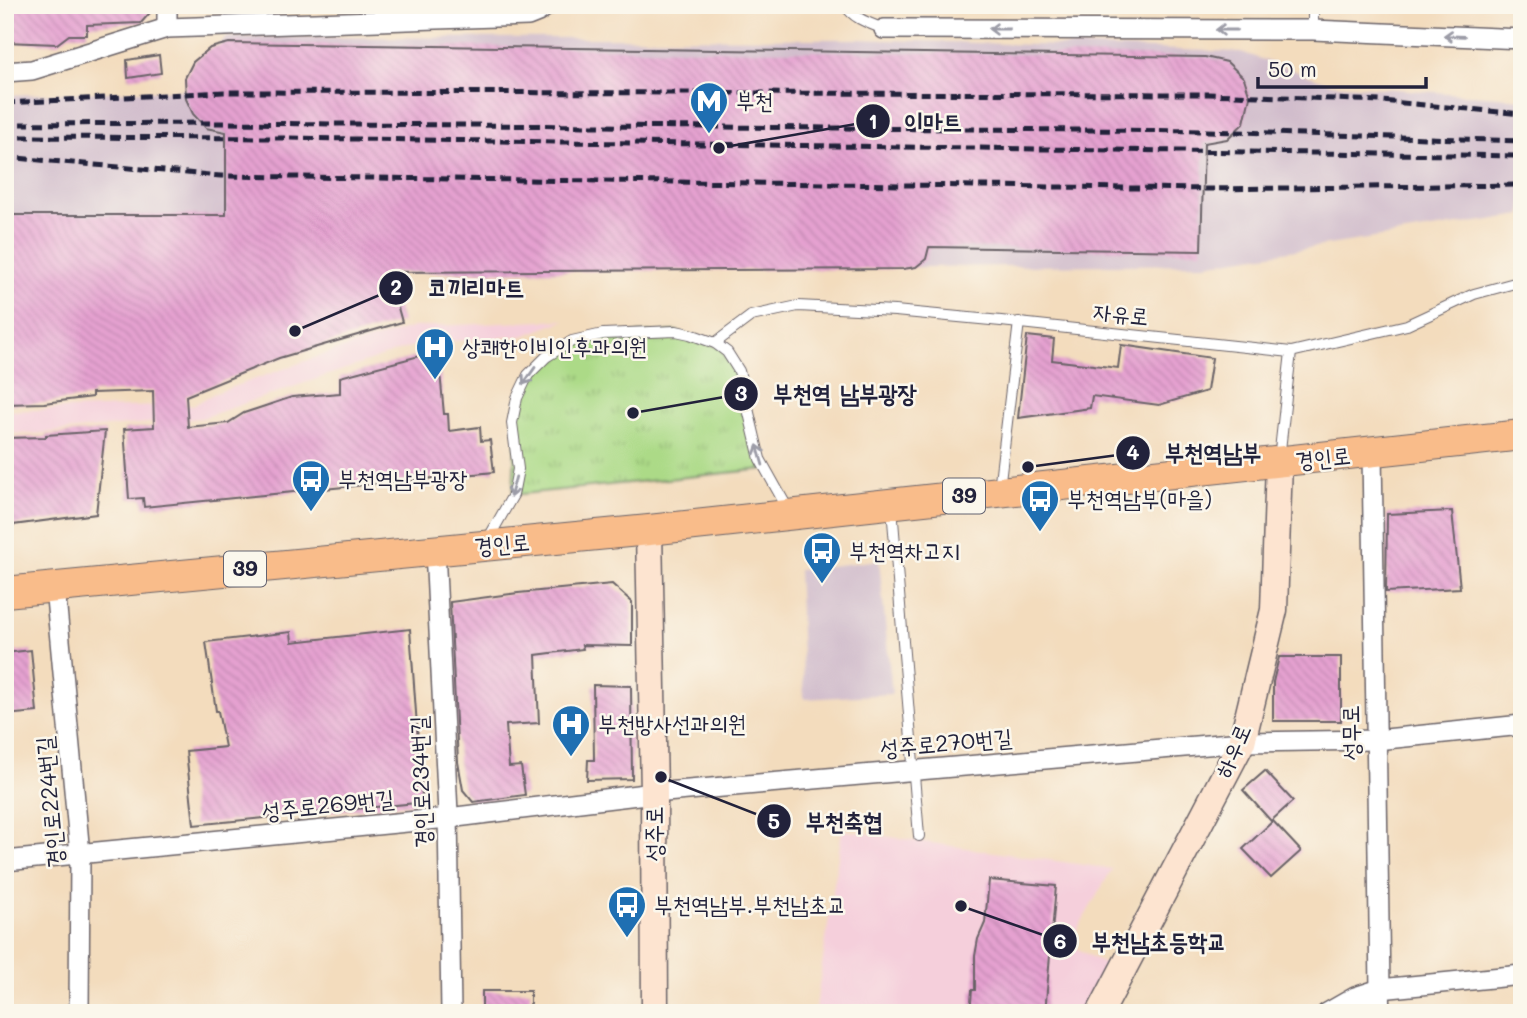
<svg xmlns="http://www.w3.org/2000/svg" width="1527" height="1018" font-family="Mali,'Poor Story',sans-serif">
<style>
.built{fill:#f5cfdb}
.industrial{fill:#d1bdcc}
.park{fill:url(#park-tufts);stroke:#677e61;stroke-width:2}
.building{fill:url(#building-back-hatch)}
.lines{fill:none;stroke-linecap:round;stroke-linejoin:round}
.lane-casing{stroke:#6b6368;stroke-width:12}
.street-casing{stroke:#6b6368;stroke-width:22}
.secondary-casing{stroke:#6b6368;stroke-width:29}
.primary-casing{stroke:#6b6368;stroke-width:32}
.lane{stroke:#fff;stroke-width:10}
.street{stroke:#fff;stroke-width:19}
.secondary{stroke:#fde4d0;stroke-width:26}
.primary{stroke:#f9bc8a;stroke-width:30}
.rail{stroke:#22223b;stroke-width:5;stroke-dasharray:10 5;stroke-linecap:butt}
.oneway{stroke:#9c9ca7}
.labels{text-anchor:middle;stroke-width:5;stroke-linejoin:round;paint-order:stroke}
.shield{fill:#fbf7ec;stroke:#636270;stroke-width:2}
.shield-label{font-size:21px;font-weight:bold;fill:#22223b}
.poi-label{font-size:23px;fill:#22223b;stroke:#fbf7ec;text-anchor:start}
.street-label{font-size:23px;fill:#22223b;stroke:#fbf7ec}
.leader{fill:none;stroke:#22223b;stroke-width:2.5}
.callout-dot{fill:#22223b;stroke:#fbf7ec;stroke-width:2.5}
.mark-label{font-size:21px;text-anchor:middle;font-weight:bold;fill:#fff}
.callout-label{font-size:24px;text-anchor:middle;font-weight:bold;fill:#22223b;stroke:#fbf7ec;stroke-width:5;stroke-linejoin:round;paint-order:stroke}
</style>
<defs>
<pattern id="park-tufts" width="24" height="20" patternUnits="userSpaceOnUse" patternTransform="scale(1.75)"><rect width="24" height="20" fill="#acda87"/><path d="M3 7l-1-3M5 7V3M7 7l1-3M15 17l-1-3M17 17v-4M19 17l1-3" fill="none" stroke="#94bb75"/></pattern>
<pattern id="building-back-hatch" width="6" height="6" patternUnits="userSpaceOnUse" patternTransform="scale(1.75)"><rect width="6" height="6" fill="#e5a1d0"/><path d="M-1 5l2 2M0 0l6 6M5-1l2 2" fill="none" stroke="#c48ab4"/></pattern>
</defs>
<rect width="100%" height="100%" fill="#fbf7ec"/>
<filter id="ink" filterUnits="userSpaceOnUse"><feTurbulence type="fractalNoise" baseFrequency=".0143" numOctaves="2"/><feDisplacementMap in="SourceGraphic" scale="14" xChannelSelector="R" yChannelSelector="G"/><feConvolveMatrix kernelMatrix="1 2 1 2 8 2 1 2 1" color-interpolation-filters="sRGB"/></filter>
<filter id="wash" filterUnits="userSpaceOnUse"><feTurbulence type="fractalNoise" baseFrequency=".00686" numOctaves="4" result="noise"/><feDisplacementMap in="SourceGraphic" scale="28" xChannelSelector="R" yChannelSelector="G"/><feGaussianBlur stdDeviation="1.57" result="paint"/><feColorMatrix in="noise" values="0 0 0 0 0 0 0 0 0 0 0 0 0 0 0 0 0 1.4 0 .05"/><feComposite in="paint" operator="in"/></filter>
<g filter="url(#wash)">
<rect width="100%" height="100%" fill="#f3dcbd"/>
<g class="built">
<path d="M565 320 523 336 422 343 202 418 33 434 5 433V411L194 405 213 394 331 352 414 327Z"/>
<path d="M842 830 1112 869 1069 944 1111 968 1086 1013H815Z"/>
</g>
<g class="industrial">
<path d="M226 37 856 39 1241 52 1332 84 1522 99V215L1205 264 39 277 5 261V95L182 90Z"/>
<path d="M879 560 892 694 804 699 798 570Z"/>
</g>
<path class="park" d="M676 331 721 348 743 383 764 469 513 495 517 398 533 370 554 352 596 336Z"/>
<g id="blocks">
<g class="building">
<path d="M5 5H155V7L141 23 87 25V35H69L57 44 5 42Z"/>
<path d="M229 43 1205 57 1227 62 1244 78 1250 97 1244 123 1227 139 1204 143 1201 251 929 247 926 259 916 267 903 269 388 272 402 322 279 358 186 396 188 427 228 423 244 413 292 397 340 393V377L438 351 444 414H448L449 431 480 427 481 441 490 440 494 472 144 507 143 498 129 499 124 429 154 427 153 391 92 393V397L44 403 5 404V215H226V132L206 128 193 114 186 99 185 78 193 62 210 48Z"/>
<path d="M159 55 161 73 128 78 127 60Z"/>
<path d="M1027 336 1054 339 1052 360 1118 368 1121 345 1212 358 1207 391 1159 405 1092 396 1090 408 1018 418Z"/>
<path d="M105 431 96 514 5 526V438L46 437V435Z"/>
<path d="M1452 511 1460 588 1386 592 1387 514Z"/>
<path d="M612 584 632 602V646L582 645 583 649 536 655 539 723 506 725 509 767 521 766 525 795 473 802 463 790 458 762 450 602 518 593Z"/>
<path d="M410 629 422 796 416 803 194 825 186 751 225 747 218 711H216L206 642 291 632 292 642Z"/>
<path d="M31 650 37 712 5 715V653Z"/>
<path d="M1279 657H1341V721H1273V682Z"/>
<path d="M593 685 631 686 632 779 587 780 588 760H594Z"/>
<path d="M1265 771 1293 801 1271 821 1243 790Z"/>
<path d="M1273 821 1301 851 1271 878 1243 849Z"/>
<path d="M989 880 1056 886 1045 1013H970L972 990H975V956L978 939 985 923Z"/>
<rect x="482" y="991" width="48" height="22"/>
</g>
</g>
</g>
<g filter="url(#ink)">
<use href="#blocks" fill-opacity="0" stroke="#6b6368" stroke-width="2"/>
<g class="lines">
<defs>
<g id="lane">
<path d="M845 5C854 19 869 23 884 29"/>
<path d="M1313 30V5"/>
<path d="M715 343 751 316 798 306 895 311 1001 321 1291 352 1407 325 1474 294 1522 281"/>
<path d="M1279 459 1291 352"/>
<path d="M999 489 1019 322"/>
<path d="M892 508 919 836"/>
<path d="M487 541 513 495 518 469 512 423 517 398 528 375 546 357 572 341 603 334 676 331 690 334 715 343 727 352 739 371 760 459 789 511"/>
</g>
<g id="street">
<path d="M167 28V5"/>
<path d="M884 29 1313 30 1522 39"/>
<path d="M5 72 32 70 167 28 528 16 538 12 548 5"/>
<path d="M1372 452 1380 989 1381 1013"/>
<path d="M435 550 448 813 451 1013"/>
<path d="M55 587 80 854 79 1013"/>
<path d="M5 861 448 818 654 793 1242 742 1376 740 1522 725"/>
<path d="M1327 1013 1355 997 1380 989 1522 975"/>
<path d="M1364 1013 1380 989"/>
</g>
<g id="secondary">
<path d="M649 530 654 793 655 1013"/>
<path d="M1100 1013 1242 742 1274 610 1279 462"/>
</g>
<path id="primary" d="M5 592 649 530 1522 435"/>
</defs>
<use href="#lane" class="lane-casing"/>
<use href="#street" class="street-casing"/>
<use href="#secondary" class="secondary-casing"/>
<use href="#primary" class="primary-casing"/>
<use href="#lane" class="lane"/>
<use href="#street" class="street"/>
<use href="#secondary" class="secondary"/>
<use href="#primary" class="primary"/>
<g class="rail">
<path d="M5 103 223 92 1209 94 1381 101 1522 114"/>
<path d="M5 124 222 123 1207 131 1522 141"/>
<path d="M5 137 287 138 1522 156"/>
<path d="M5 157 221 176 1209 189 1522 185"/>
</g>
</g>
<defs><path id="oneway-shaft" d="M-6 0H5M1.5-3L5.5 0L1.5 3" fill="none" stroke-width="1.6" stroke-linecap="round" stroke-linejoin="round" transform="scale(1.75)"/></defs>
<g class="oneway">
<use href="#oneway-shaft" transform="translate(999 29) rotate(-180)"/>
<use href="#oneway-shaft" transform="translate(1226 30) rotate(-180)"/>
<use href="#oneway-shaft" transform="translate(1454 36) rotate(-178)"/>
<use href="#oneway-shaft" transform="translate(529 376) rotate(125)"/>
<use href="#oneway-shaft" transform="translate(760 455) rotate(-106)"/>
<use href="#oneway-shaft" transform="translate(513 487) rotate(105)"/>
</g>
</g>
<defs>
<symbol id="metro-pin" viewBox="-11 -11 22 30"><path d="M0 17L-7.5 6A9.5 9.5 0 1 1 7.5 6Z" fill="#1f6fb2" stroke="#fbf7ec"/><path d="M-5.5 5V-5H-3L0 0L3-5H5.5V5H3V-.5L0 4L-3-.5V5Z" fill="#fff"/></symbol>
<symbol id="hospital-pin" viewBox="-11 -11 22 30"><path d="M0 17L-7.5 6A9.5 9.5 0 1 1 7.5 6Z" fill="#1f6fb2" stroke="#fbf7ec"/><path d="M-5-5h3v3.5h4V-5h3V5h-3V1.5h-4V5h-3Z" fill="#fff"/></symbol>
<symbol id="bus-pin" viewBox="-11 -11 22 30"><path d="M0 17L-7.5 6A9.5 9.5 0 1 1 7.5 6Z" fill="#1f6fb2" stroke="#fbf7ec"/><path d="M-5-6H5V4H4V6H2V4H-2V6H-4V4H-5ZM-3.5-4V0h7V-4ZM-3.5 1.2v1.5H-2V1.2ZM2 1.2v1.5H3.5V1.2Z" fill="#fff"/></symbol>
</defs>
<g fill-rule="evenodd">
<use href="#metro-pin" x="687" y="79" width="44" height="60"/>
<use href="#hospital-pin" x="413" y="325" width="44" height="60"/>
<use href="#bus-pin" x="289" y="457" width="44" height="60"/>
<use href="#bus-pin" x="1018" y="477" width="44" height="60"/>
<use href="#bus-pin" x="800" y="529" width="44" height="60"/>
<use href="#hospital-pin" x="549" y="702" width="44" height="60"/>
<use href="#bus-pin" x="605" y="883" width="44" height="60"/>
</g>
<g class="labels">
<g class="shield">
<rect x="943" y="478.5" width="42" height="35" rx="5"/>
<rect x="224" y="551.5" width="42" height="35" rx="5"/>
</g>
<g class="shield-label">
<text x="964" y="503">39</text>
<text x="245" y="576">39</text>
</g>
<g class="poi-label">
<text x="736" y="109">부천</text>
<text x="462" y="355">상쾌한이비인후과의원</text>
<text x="338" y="487">부천역남부광장</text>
<text x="1067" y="507">부천역남부(마을)</text>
<text x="849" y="559">부천역차고지</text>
<text x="598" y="732">부천방사선과의원</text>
<text x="654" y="913">부천역남부.부천남초교</text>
</g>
<g class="street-label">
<text transform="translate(1121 314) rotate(6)" y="8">자유로</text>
<text transform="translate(1323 458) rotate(-6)" y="8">경인로</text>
<text transform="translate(502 544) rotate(-5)" y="8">경인로</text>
<text transform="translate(1351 733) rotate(-91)" y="8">성무로</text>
<text transform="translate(946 743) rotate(-5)" y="8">성주로270번길</text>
<text transform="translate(1233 751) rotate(-67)" y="8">하우로</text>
<text transform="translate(421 782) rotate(-92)" y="8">경인로234번길</text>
<text transform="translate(50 802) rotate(-95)" y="8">경인로224번길</text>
<text transform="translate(328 805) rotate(-6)" y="8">성주로269번길</text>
<text transform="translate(654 834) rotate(-90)" y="8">성주로</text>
</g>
</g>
<path class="leader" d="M719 148L873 121M295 331L396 288M633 413L741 394M1028 467L1133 453M661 777L774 821M961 906L1060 941"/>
<g class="callout-dot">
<circle cx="719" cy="148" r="7"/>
<circle cx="295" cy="331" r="7"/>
<circle cx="633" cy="413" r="7"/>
<circle cx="1028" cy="467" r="7"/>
<circle cx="661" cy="777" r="7"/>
<circle cx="961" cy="906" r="7"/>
<circle cx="873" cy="121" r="18"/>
<circle cx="396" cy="288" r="18"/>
<circle cx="741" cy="394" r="18"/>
<circle cx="1133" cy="453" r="18"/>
<circle cx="774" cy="821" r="18"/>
<circle cx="1060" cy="941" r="18"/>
</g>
<g class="mark-label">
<text x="873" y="129">1</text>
<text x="396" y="295">2</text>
<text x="741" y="401">3</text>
<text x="1133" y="460">4</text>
<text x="774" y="829">5</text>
<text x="1060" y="949">6</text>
</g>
<g class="callout-label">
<text x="933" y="130">이마트</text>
<text x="476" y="296">코끼리마트</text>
<text x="845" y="402">부천역 남부광장</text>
<text x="1213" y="461">부천역남부</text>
<text x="844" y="830">부천축협</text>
<text x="1159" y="950">부천남초등학교</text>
</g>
<rect width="1527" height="1018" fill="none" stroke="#fbf7ec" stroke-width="28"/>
<path d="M1258 77v10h168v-10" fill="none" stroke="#22223b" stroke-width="3.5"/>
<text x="1268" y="77" font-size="21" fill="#22223b" stroke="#fbf7ec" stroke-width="5" paint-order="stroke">50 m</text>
</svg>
